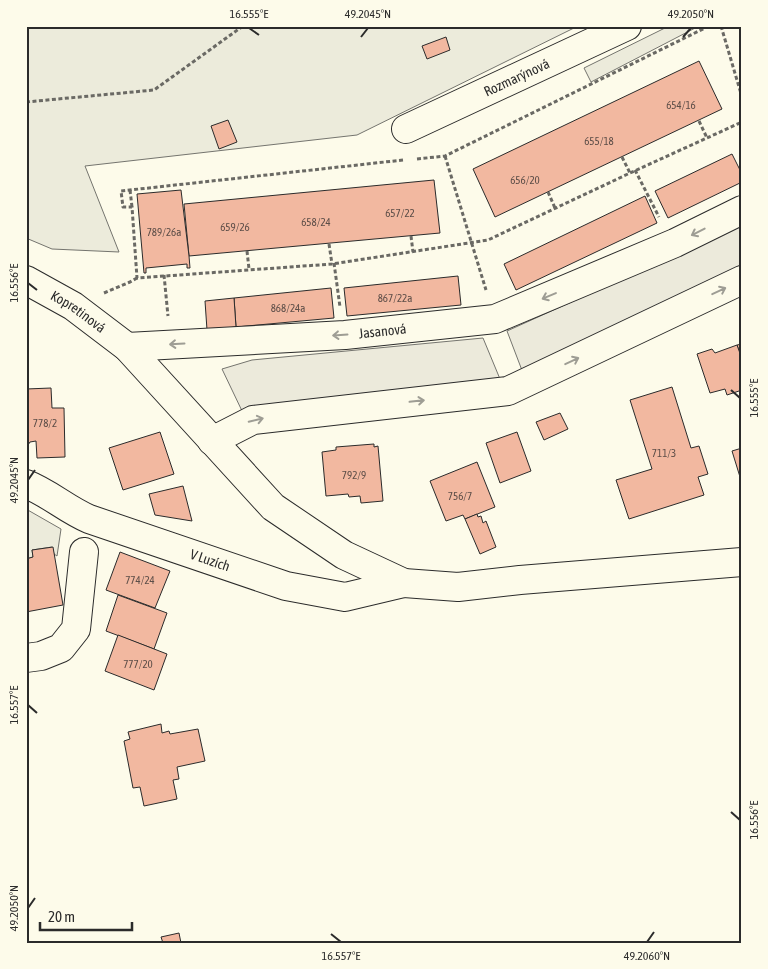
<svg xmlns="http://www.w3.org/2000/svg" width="768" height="969" font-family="'Asap Condensed',sans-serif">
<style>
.green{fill:#ecebdb;stroke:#74746e}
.parking{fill:#eceadb;stroke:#74746e}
.building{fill:#f2b8a0;stroke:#2b2b2b}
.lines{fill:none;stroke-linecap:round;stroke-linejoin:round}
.minor-casing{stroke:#2b2b2b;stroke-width:30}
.path{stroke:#6a6964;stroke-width:3;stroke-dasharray:4 2.5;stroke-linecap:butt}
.minor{stroke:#fdfbea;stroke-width:28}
.oneway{stroke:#9e9d94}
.ticks{fill:none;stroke:#2b2b2b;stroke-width:2}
.labels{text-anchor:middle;stroke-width:4;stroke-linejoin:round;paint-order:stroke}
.number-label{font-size:11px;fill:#5d4e48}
.street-label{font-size:14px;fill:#2b2b2b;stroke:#fdfbea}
.neatline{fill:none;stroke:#2b2b2b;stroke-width:2}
.ticks-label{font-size:12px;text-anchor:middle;fill:#2b2b2b}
</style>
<rect width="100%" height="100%" fill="#fdfbea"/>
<g class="green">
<path d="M26 26H578L357 135 85 166 119 252 52 249 26 238Z"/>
<path d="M669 26H699L591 82 584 68Z"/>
<path d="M26 509 61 529 57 556 54 554 52 547 32 550 33 557 26 559Z"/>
</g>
<g class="parking">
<path d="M742 225V273L523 373 507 331Z"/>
<path d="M483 338 500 379 243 413 222 369 252 360Z"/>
</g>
<g class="building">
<path d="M446 37 450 50 427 59 422 46Z"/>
<path d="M699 61 722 109 495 217 473 169Z"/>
<path d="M228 120 237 142 219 149 211 126Z"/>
<path d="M732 154 742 174V182L668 218 655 191Z"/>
<path d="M434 180 440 233 189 256 184 204Z"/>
<path d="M181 190 189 256 190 268H187V264L146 268V273H144L137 194Z"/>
<path d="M645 196 657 223 516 290 504 264Z"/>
<path d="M458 276 461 305 347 316 344 288Z"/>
<path d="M331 288 334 318 236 327 234 298Z"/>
<path d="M234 298 236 327 207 330 205 301Z"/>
<path d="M742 344V359L737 345Z"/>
<path d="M737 345 742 359V390L727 395 725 389 710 393 697 354 712 349 715 353Z"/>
<path d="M672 387 691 448 699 446 708 474 698 477 704 495 629 519 616 480 652 469 630 400Z"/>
<path d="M51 388 52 408H64L65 457 37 458 36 441 30 442 26 448V389Z"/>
<path d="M560 413 568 429 544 440 536 422Z"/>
<path d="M160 432 174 474 123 490 109 448Z"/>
<path d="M517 432 531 471 500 483 486 443Z"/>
<path d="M374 444V447L378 446 383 501 361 503 360 496 349 497 348 494 326 496 322 452 336 450V447Z"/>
<path d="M742 448V476L740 477 732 451Z"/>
<path d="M477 462 495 507 465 519 463 515 446 521 430 481Z"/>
<path d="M183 486 192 521 155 515 149 494Z"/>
<path d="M477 514 478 517 481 516 483 523 486 521 496 547 480 554 465 519Z"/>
<path d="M53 547 63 605 26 612V559L33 557 32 550Z"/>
<path d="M120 552 170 571 155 608 106 590Z"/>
<path d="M118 595 167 613 154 649 106 631Z"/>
<path d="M118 635 167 654 154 690 105 671Z"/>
<path d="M161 724 162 733 169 731 170 734 198 729 205 761 177 767 179 779 173 780 177 799 144 806 140 787 133 788 124 741 130 739 128 732Z"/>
<path d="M179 933 181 943H163L161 937Z"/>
</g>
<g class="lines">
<defs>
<g id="minor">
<path id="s1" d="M406 129 627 26"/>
<path id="s2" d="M26 280 73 306 127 347 273 507 344 555 404 583 458 587 520 580 742 562"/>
<path id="s3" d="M127 347 345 335 495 319 675 243 742 210"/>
<path d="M212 441 253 420 508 391 742 280"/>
<path id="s4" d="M26 484C49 493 66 509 89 519L286 586 345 597 404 583"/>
<path d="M26 658 41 656 61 648 76 629 84 552"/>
</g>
</defs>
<use href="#minor" class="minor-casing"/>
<g class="path">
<path d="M721 26 742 97"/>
<path d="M26 102 154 90 243 26"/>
<path d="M699 121 707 138"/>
<path d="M445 156 486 290"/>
<path d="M622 157 630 173"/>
<path d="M417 159 445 156 709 26"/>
<path d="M403 160 121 191 123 207H132L137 278 332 264 488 240 630 173 742 122"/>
<path d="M635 170 659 217"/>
<path d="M130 190 132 207"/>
<path d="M548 192 555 208"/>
<path d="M411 236 413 252"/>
<path d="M329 244 332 264"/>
<path d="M247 251 249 269"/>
<path d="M334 263 340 307"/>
<path d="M164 275 168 316"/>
<path d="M104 293 130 282 137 278"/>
</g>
<use href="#minor" class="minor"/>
</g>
<defs><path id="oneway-shaft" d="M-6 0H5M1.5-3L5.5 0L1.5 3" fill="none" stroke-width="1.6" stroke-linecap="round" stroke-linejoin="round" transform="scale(1.25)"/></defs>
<g class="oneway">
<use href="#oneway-shaft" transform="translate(698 232) rotate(153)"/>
<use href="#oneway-shaft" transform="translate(719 291) rotate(-25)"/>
<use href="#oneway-shaft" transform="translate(549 296) rotate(157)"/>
<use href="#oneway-shaft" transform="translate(340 335) rotate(176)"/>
<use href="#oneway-shaft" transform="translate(177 344) rotate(177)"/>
<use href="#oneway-shaft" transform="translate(572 361) rotate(-25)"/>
<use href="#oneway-shaft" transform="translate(417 401) rotate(-6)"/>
<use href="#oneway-shaft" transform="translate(256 420) rotate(-14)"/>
</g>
<path class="ticks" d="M249 28 259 35M361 37 368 28M683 37 691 28M28 283 37 290M731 390 740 398M28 480 35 470M28 705 37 713M731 812 740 820M28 908 35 898M331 934 341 942M647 942 654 932"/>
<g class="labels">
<g class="number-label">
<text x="681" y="109">654/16</text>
<text x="599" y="145">655/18</text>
<text x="525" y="184">656/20</text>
<text x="400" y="217">657/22</text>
<text x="316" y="226">658/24</text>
<text x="235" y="231">659/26</text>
<text x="164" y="236">789/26a</text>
<text x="395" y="302">867/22a</text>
<text x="288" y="312">868/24a</text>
<text x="45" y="427">778/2</text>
<text x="664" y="457">711/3</text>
<text x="354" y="479">792/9</text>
<text x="460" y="500">756/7</text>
<text x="140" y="584">774/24</text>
<text x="138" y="668">777/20</text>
</g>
<g class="street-label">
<text dy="5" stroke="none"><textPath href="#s1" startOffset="122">Rozmarýnová</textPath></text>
<text dy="5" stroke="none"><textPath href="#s2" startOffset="61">Kopretinová</textPath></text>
<text dy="5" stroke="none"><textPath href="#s3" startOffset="256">Jasanová</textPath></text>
<text dy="5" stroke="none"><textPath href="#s4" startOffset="200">V Luzích</textPath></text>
</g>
</g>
<rect width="768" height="969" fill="none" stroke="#fdfbea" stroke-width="55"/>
<path d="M40 922v8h92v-8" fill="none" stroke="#2b2b2b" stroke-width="2.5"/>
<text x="48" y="922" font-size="15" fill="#2b2b2b" stroke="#fdfbea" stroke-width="4" paint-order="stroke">20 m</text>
<rect x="28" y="28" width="712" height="914" class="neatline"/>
<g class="ticks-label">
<text x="249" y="18">16.555°E</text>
<text x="368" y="18">49.2045°N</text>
<text x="691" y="18">49.2050°N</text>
<text transform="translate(14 283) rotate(-90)" y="4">16.556°E</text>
<text transform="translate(754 398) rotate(-90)" y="4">16.555°E</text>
<text transform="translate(14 480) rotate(-90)" y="4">49.2045°N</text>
<text transform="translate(14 705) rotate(-90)" y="4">16.557°E</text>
<text transform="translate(754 820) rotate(-90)" y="4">16.556°E</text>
<text transform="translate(14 908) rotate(-90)" y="4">49.2050°N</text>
<text x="341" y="960">16.557°E</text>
<text x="647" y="960">49.2060°N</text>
</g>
</svg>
